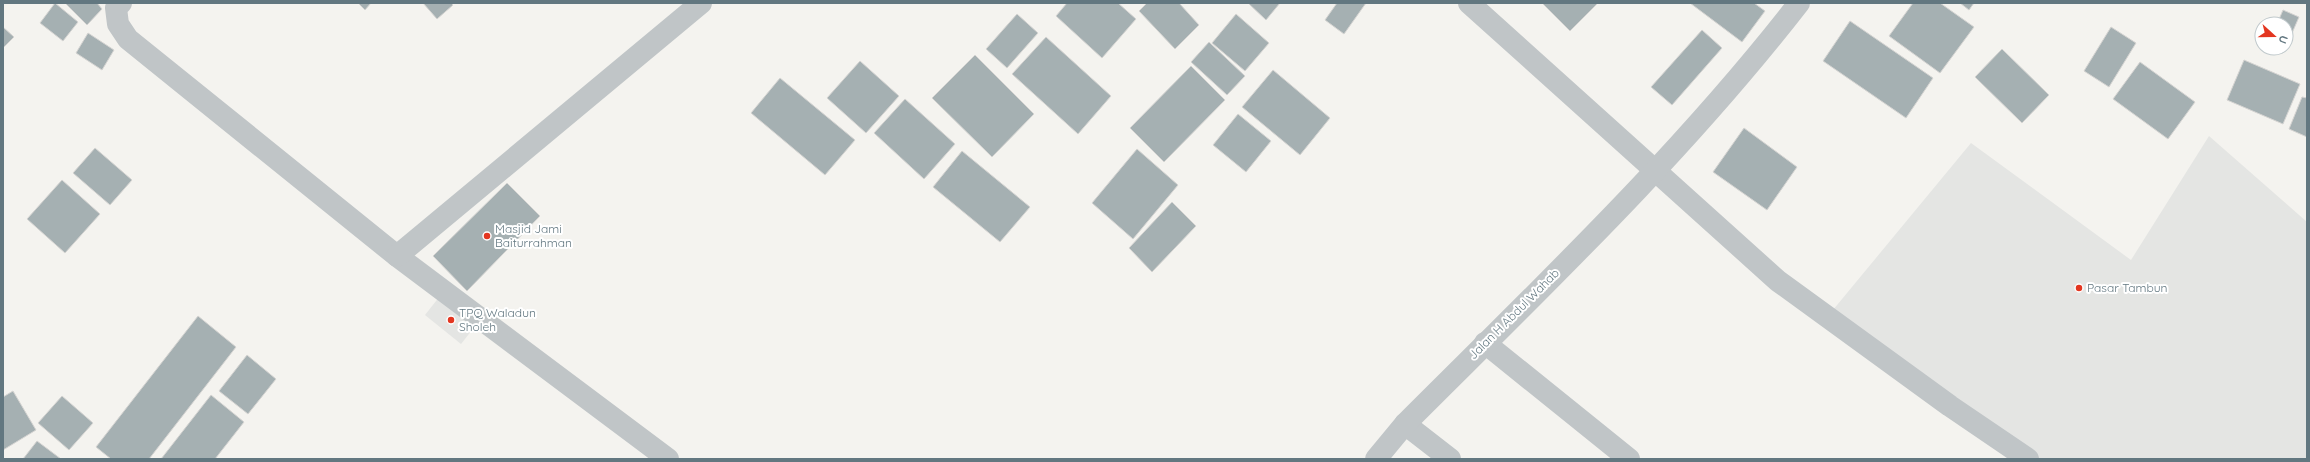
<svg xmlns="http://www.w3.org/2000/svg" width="2310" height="462" font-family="Quicksand,sans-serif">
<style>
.built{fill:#e4e5e3}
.building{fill:#a5b0b2;stroke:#d5d4d2}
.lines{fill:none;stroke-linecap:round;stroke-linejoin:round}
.minor{stroke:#c0c5c7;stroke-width:22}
.poi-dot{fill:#e33620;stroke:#fff;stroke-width:1.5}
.labels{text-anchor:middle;stroke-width:4;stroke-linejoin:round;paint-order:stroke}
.poi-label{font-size:12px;fill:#627780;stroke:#fff;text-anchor:start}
.street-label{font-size:12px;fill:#627780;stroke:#fff}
</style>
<rect width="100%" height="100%" fill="#f4f3ef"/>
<g class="built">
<path d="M2209 136 2307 222V459H2028L1828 316 1971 143 2131 260Z"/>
<path d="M440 296 476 325 461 344 425 315Z"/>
</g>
<g class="building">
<path d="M55 3 78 22 63 41 40 23Z"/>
<path d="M65 3H97L102 9 87 25Z"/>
<path d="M358 3H371L365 10Z"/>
<path d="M423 3H451L453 5 437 19Z"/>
<path d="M1067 3H1118L1136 19 1102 58 1056 16Z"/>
<path d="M1147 3H1179L1199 25 1175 49 1139 11Z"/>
<path d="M1248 3H1280L1266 20Z"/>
<path d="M1337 3H1366L1344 34 1325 20Z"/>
<path d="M1542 3H1598L1570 31Z"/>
<path d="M1690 3H1754L1765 11 1742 42Z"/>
<path d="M1913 3H1940L1974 27 1940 73 1889 36Z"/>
<path d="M1960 3H1974L1969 10Z"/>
<path d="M2283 10 2299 17 2286 47V24H2277Z"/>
<path d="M1017 14 1038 33 1007 68 986 49Z"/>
<path d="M1236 14 1269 43 1245 71 1212 43Z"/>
<path d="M1850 21 1933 78 1906 118 1823 61Z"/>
<path d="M3 27 14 37 3 48Z"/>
<path d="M2111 27 2136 43 2109 87 2084 71Z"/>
<path d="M1702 30 1722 48 1672 105 1651 87Z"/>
<path d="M88 33 114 50 102 70 76 53Z"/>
<path d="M1046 37 1111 96 1078 134 1012 74Z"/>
<path d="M1209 42 1245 76 1227 95 1191 62Z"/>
<path d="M2271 48H2286L2283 53Z"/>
<path d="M2002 49 2049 95 2022 123 1975 77Z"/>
<path d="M975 55 1034 114 992 157 932 98Z"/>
<path d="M2244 60 2300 84 2283 124 2227 100Z"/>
<path d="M860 61 899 96 866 133 827 98Z"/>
<path d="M2140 62 2195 102 2168 139 2113 99Z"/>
<path d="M1191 66 1225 100 1164 162 1130 128Z"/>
<path d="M1273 70 1330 118 1300 155 1242 107Z"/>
<path d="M780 78 855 140 825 175 751 113Z"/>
<path d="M2302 97 2307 98V137L2289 129Z"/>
<path d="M905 99 955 144 924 179 874 133Z"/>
<path d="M1238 114 1271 141 1246 172 1213 145Z"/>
<path d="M1744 128 1797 167 1767 210 1713 172Z"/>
<path d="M95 148 132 180 110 205 73 173Z"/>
<path d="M1137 149 1178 185 1133 239 1092 203Z"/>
<path d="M962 151 1030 207 1000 242 933 187Z"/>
<path d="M62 180 100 214 65 253 27 219Z"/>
<path d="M507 183 540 216 467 291 433 256Z"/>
<path d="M1172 202 1196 226 1152 272 1129 248Z"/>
<path d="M198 316 236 347 149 459H111L96 447Z"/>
<path d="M247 355 276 379 248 414 219 391Z"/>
<path d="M13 391 36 430 3 450V397Z"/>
<path d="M211 395 244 422 215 459H161Z"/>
<path d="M62 396 93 423 69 450 38 423Z"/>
<path d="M37 441 61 459H23Z"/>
</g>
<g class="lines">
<g class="minor">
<path d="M121 3 116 8 118 24 128 39 397 256 668 459"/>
<path d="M1469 3 1778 281 1950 406 2028 459"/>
<path d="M397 256 701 3"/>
<path d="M1485 343 1629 459"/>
<path d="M1405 424 1450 459"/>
<path d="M1376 459 1405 424C1541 288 1681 155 1799 3"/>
</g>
</g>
<g class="poi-dot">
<circle cx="487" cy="236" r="4"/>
<circle cx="2079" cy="288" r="4"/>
<circle cx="451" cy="320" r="4"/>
</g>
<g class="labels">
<g class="poi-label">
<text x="495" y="233">Masjid Jami<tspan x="495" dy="14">Baiturrahman</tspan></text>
<text x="2087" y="292">Pasar Tambun</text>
<text x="459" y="317">TPQ Waladun<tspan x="459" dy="14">Sholeh</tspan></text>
</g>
<g class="street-label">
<text transform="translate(1514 314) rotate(-45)" y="4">Jalan H Abdul Wahab</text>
</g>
</g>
<rect width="2310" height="462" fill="none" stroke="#627780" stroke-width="8"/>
<g transform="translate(2274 36) rotate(111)"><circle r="19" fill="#ffffff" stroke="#c0c9cc"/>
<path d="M0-3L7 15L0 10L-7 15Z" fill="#e33620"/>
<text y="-6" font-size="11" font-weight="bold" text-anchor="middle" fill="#627780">U</text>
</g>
</svg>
